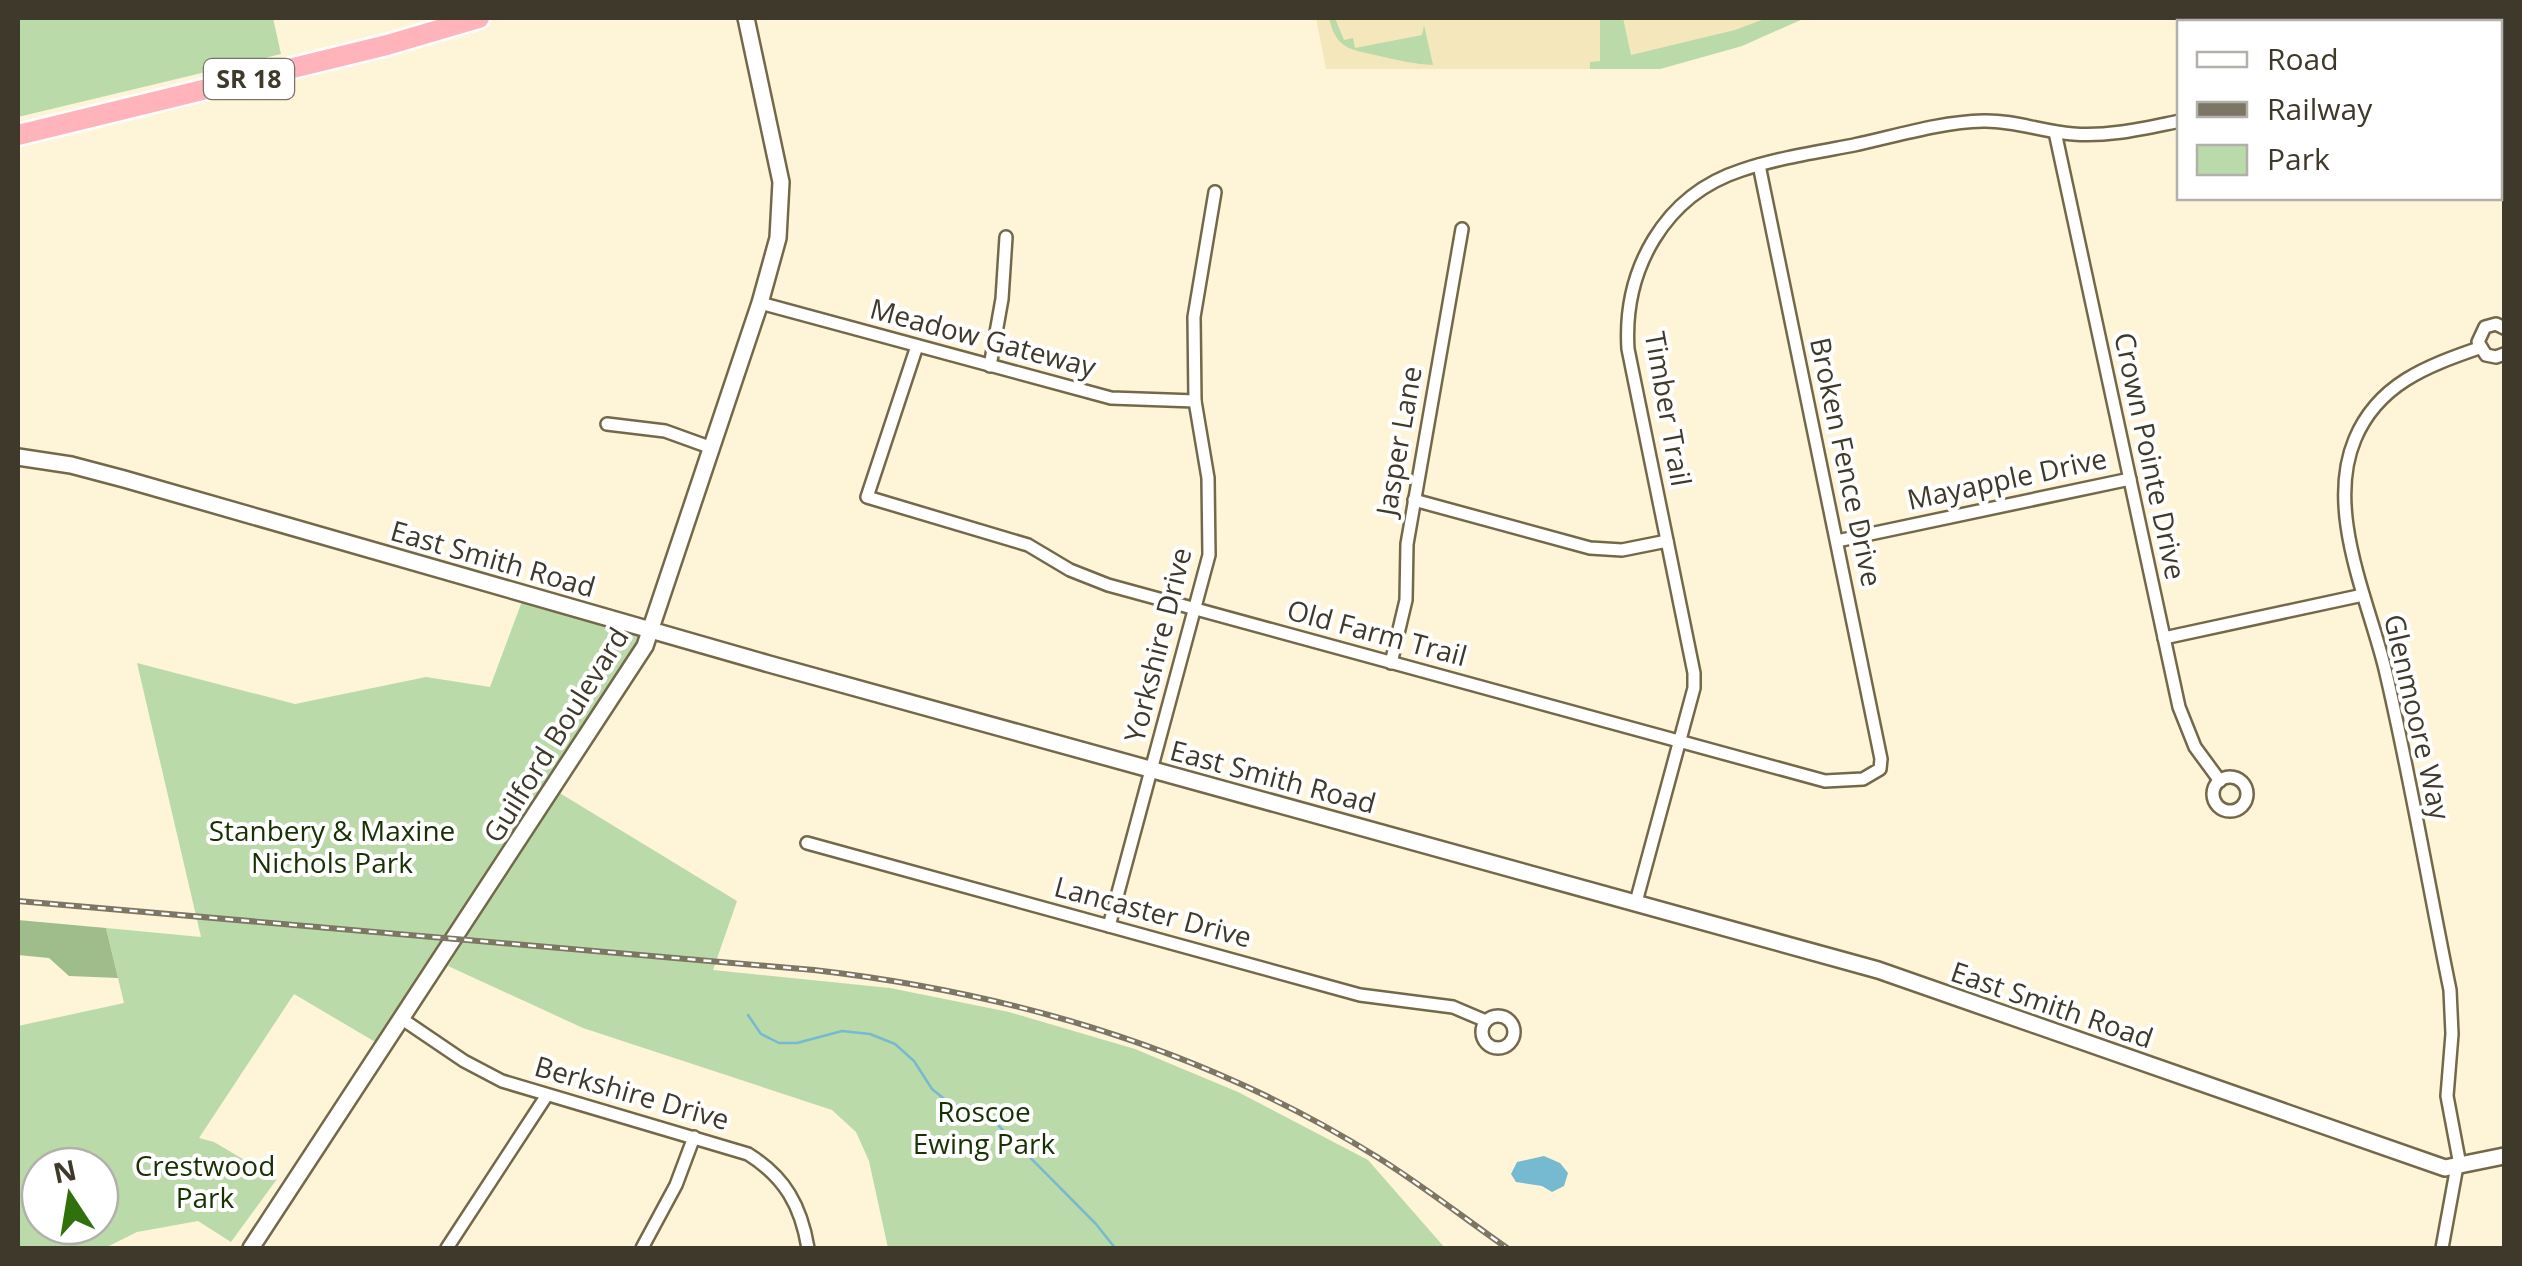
<svg xmlns="http://www.w3.org/2000/svg" width="2522" height="1266" font-family="'Open Sans',sans-serif">
<style>
.built{fill:#f5e7bc}
.green{fill:#bbdaa9;fill-rule:evenodd}
.forest{fill:#9ebd8b}
.water{fill:#75bad0}
.lines{fill:none;stroke-linecap:round;stroke-linejoin:round}
.stream{stroke:#75bad0;stroke-width:2.5}
.street-casing{stroke:#73694a;stroke-width:16}
.secondary-casing{stroke:#73694a;stroke-width:20}
.highway-casing{stroke:#fff;stroke-width:25}
.street{stroke:#fff;stroke-width:11}
.secondary{stroke:#fff;stroke-width:15}
.highway{stroke:#feb4ba;stroke-width:20}
.rail-casing{stroke:#7d7664;stroke-width:6}
.rail{stroke:#fff;stroke-width:2.5;stroke-dasharray:8;stroke-linecap:butt}
.labels{text-anchor:middle;stroke-width:8;stroke-linejoin:round;paint-order:stroke}
.shield{fill:#fff;stroke:#78746b;stroke-width:2.5}
.shield-label{font-size:25px;font-weight:bold;fill:#3e392b}
.street-label{font-size:28px;fill:#3e392b;stroke:#fff}
.park-label{font-size:28px;fill:#163200;stroke:#fff}
</style>
<rect width="100%" height="100%" fill="#fef4d8"/>
<path class="built" d="M1316 18H1805L1742 46 1660 69H1326Z"/>
<g class="green">
<path d="M18 18H273L281 54 18 117Z"/>
<path d="M1329 18H1335L1344 40 1353 38 1355 48 1422 35 1424 25 1433 65C1415 64 1401 61 1384 57 1354 49 1337 53 1329 18Z"/>
<path d="M1600 18H1623L1631 55 1735 30 1767 18H1805L1742 46 1660 69H1590V62L1600 61Z"/>
<path d="M524 596 649 632 377 1043 294 994 199 1138 214 1142 277 1179 231 1242 198 1221 137 1232 105 1248H18V1026L124 1003 106 928 201 937 137 663 295 704 426 677 490 687ZM40 1166H100V1226H40Z"/>
<path d="M558 792 737 901 713 970 890 988 1009 1012 1135 1049 1238 1092 1368 1160 1445 1248H888L869 1161 856 1132 832 1110 583 1028 448 966Z"/>
</g>
<path class="forest" d="M18 920 106 928 118 978 69 976 49 958 18 955Z"/>
<path class="water" d="M1544 1156 1560 1163 1568 1173 1564 1186 1552 1192 1542 1186 1516 1182 1511 1174 1517 1162Z"/>
<g class="lines">
<path class="stream" d="M748 1015 761 1034 779 1043H797L842 1031 870 1034 895 1044 914 1061 932 1089 948 1102 992 1119 1096 1224 1115 1248"/>
<defs>
<g id="street">
<path d="M2463 18 2464 22"/>
<path d="M2500 31 2504 30"/>
<path d="M2055 132 2179 707 2195 747 2220 781"/>
<path d="M760 303 1111 398 1195 401"/>
<path d="M2504 328 2496 324 2485 327 2478 342 2486 355 2496 357 2504 354"/>
<path d="M917 346 867 497 1028 545 1070 570 1108 585 1825 781 1863 779 1880 769 1881 759 1759 165"/>
<path d="M990 366 1002 299 1006 237"/>
<path d="M607 424 665 431 712 448"/>
<path d="M1414 500 1590 548 1622 550 1667 541"/>
<path d="M1837 541 2130 479"/>
<path d="M2164 638 2363 595"/>
<path d="M1391 663 1406 600 1407 544 1462 229"/>
<circle cx="2230" cy="794" r="17"/>
<path d="M807 843 1360 995 1453 1007 1486 1021"/>
<path d="M1636 902 1694 688V673L1628 349C1623 270 1664 195 1742 170 1778 158 1817 152 1854 145 1896 136 1940 122 1983 121 2014 120 2043 132 2073 134 2109 137 2145 128 2180 121"/>
<path d="M1109 926 1209 555 1208 478 1195 401 1194 317 1215 192"/>
<circle cx="1498" cy="1032" r="16"/>
<path d="M402 1019 464 1061 502 1081 748 1154C785 1177 801 1206 808 1248"/>
<path d="M2460 1165 2447 1096 2452 1034 2450 990C2428 883 2410 775 2385 669 2368 599 2325 510 2355 439 2378 384 2427 366 2479 348"/>
<path d="M447 1248 547 1095"/>
<path d="M642 1248 676 1185 694 1137"/>
<path d="M2442 1248 2457 1166"/>
</g>
<g id="secondary">
<path d="M18 457 71 465 124 479 769 664 1878 970 2445 1168 2504 1156"/>
<path d="M251 1248 645 646 760 303 778 238 781 182 746 18"/>
</g>
<path id="highway" d="M18 135 387 45 479 18"/>
</defs>
<use href="#street" class="street-casing"/>
<use href="#secondary" class="secondary-casing"/>
<use href="#highway" class="highway-casing"/>
<use href="#street" class="street"/>
<use href="#secondary" class="secondary"/>
<use href="#highway" class="highway"/>
<defs>
<path id="rail" d="M18 901 814 970C1013 993 1206 1050 1377 1157 1422 1185 1464 1218 1507 1248"/>
</defs>
<use href="#rail" class="rail-casing"/>
<use href="#rail" class="rail"/>
</g>
<g class="labels">
<rect class="shield" x="204" y="59" width="90" height="40" rx="8"/>
<g class="shield-label">
<text x="249" y="88">SR 18</text>
</g>
<g class="street-label">
<text transform="translate(983 338) rotate(15)" y="10">Meadow Gateway</text>
<text transform="translate(1668 409) rotate(80)" y="10">Timber Trail</text>
<text transform="translate(1399 441) rotate(-80)" y="10">Jasper Lane</text>
<text transform="translate(2150 456) rotate(78)" y="10">Crown Pointe Drive</text>
<text transform="translate(1846 462) rotate(78)" y="10">Broken Fence Drive</text>
<text transform="translate(2007 479) rotate(-12)" y="10">Mayapple Drive</text>
<text transform="translate(493 559) rotate(16)" y="10">East Smith Road</text>
<text transform="translate(1377 633) rotate(15)" y="10">Old Farm Trail</text>
<text transform="translate(1158 645) rotate(-76)" y="10">Yorkshire Drive</text>
<text transform="translate(2417 717) rotate(77)" y="10">Glenmoore Way</text>
<text transform="translate(556 735) rotate(-58)" y="10">Guilford Boulevard</text>
<text transform="translate(1273 777) rotate(15)" y="10">East Smith Road</text>
<text transform="translate(1153 912) rotate(15)" y="10">Lancaster Drive</text>
<text transform="translate(2052 1005) rotate(19)" y="10">East Smith Road</text>
<text transform="translate(632 1093) rotate(16)" y="10">Berkshire Drive</text>
</g>
<g class="park-label">
<text x="332" y="841">Stanbery &amp; Maxine<tspan x="332" dy="32">Nichols Park</tspan></text>
<text x="984" y="1122">Roscoe<tspan x="984" dy="32">Ewing Park</tspan></text>
<text x="205" y="1176">Crestwood<tspan x="205" dy="32">Park</tspan></text>
</g>
</g>
<rect width="2522" height="1266" fill="none" stroke="#3e392b" stroke-width="40"/>
<rect x="2177" y="20" width="325" height="180" fill="#ffffff" stroke="#b2b0aa" stroke-width="2.5"/>
<rect x="2197" y="52" width="50" height="15" fill="#ffffff" stroke="#b2b0aa" stroke-width="2.5"/>
<text x="2267" y="70" font-size="30" fill="#3e392b">Road</text>
<rect x="2197" y="102" width="50" height="15" fill="#7d7664" stroke="#b2b0aa" stroke-width="2.5"/>
<text x="2267" y="120" font-size="30" fill="#3e392b">Railway</text>
<rect x="2197" y="145" width="50" height="30" fill="#bbdaa9" stroke="#b2b0aa" stroke-width="2.5"/>
<text x="2267" y="170" font-size="30" fill="#3e392b">Park</text>
<g transform="translate(70 1196) rotate(348)"><circle r="48" fill="#ffffff" stroke="#b2b0aa" stroke-width="2.5"/>
<path d="M0-8L18 38L0 25L-18 38Z" fill="#2f710c"/>
<text y="-15" font-size="28" font-weight="bold" text-anchor="middle" fill="#3e392b">N</text>
</g>
</svg>
